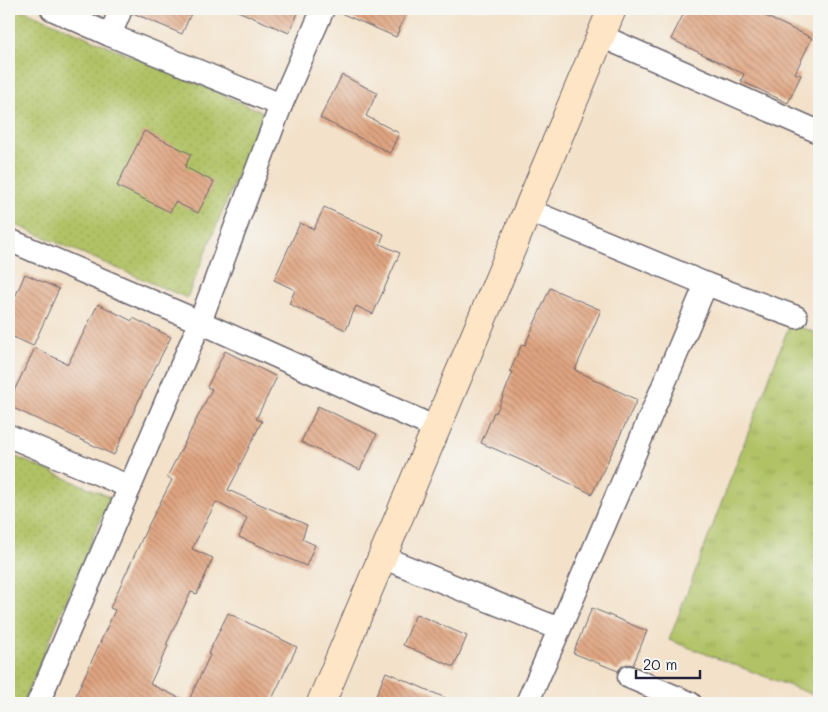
<svg xmlns="http://www.w3.org/2000/svg" width="828" height="712" font-family="Mali,sans-serif">
<style>
.grass{fill:url(#grass-tufts);stroke:#697250}
.park{fill:url(#park-dots);stroke:#697250}
.building{fill:url(#building-back-hatch)}
.lines{fill:none;stroke-linecap:round;stroke-linejoin:round}
.street-casing{stroke:#6b656d;stroke-width:25}
.secondary-casing{stroke:#6b656d;stroke-width:30}
.street{stroke:#fff;stroke-width:22}
.secondary{stroke:#fde5c5;stroke-width:28}
</style>
<defs>
<pattern id="grass-tufts" width="24" height="20" patternUnits="userSpaceOnUse" patternTransform="scale(1.25)"><rect width="24" height="20" fill="#b0c265"/><path d="M3 7l-1-3M5 7V3M7 7l1-3M15 17l-1-3M17 17v-4M19 17l1-3" fill="none" stroke="#97a659"/></pattern>
<pattern id="park-dots" width="8" height="8" patternUnits="userSpaceOnUse" patternTransform="scale(1.25)"><rect width="8" height="8" fill="#b0c265"/><path d="M2 2h.1M6 6h.1" fill="none" stroke="#97a659" stroke-width="1.8" stroke-linecap="round"/></pattern>
<pattern id="building-back-hatch" width="6" height="6" patternUnits="userSpaceOnUse" patternTransform="scale(1.25)"><rect width="6" height="6" fill="#e0a581"/><path d="M-1 5l2 2M0 0l6 6M5-1l2 2" fill="none" stroke="#b5866b"/></pattern>
</defs>
<rect width="100%" height="100%" fill="#f6f6f2"/>
<filter id="ink" filterUnits="userSpaceOnUse"><feTurbulence type="fractalNoise" baseFrequency=".02" numOctaves="2"/><feDisplacementMap in="SourceGraphic" scale="10" xChannelSelector="R" yChannelSelector="G"/><feConvolveMatrix kernelMatrix="1 2 1 2 8 2 1 2 1" color-interpolation-filters="sRGB"/></filter>
<filter id="wash" filterUnits="userSpaceOnUse"><feTurbulence type="fractalNoise" baseFrequency=".0096" numOctaves="4" result="noise"/><feDisplacementMap in="SourceGraphic" scale="20" xChannelSelector="R" yChannelSelector="G"/><feGaussianBlur stdDeviation="1.12" result="paint"/><feColorMatrix in="noise" values="0 0 0 0 0 0 0 0 0 0 0 0 0 0 0 0 0 1.4 0 .05"/><feComposite in="paint" operator="in"/></filter>
<g filter="url(#wash)">
<rect width="100%" height="100%" fill="#f3e1c9"/>
<path class="grass" d="M790 323 819 334V697L669 640Z"/>
<g class="park">
<path d="M9 9H21L263 112 187 298 9 222Z"/>
<path d="M9 454 110 497 23 703H9Z"/>
</g>
<g id="blocks">
<g class="building">
<path d="M134 9H193L182 34 133 13Z"/>
<path d="M233 9H300L289 33Z"/>
<path d="M336 9H408L396 37 336 11Z"/>
<path d="M686 9H768L765 16 812 38 795 73 801 75 788 103 741 81 744 74 671 39Z"/>
<path d="M342 75 377 93 366 116 399 133 390 153 320 118Z"/>
<path d="M144 131 191 154 185 167 214 182 198 213 175 202 170 212 117 186Z"/>
<path d="M324 207 384 234 380 244 400 253 373 314 356 306 346 330 289 304 295 290 274 280 300 223 314 229Z"/>
<path d="M25 274 59 289 33 346 9 335V311Z"/>
<path d="M550 288 601 310 575 370 637 400 592 494 525 462 481 443 494 412 496 413 513 372 510 371 522 344 525 345Z"/>
<path d="M98 304 132 321 133 318 171 337 143 391 114 455 9 406V401L35 348 68 364Z"/>
<path d="M225 351 277 377 256 419 262 421 239 467H240L228 490 307 525 302 539 315 545 306 566 239 537 247 518 216 502 192 549 213 558 197 594 191 592 166 645 168 646 150 684 188 702 210 655 208 654 228 613 297 647 270 703H93L76 695 115 610 110 608 147 528 172 480 167 477 212 389 207 387Z"/>
<path d="M318 406 377 434 360 470 301 442Z"/>
<path d="M592 608 647 631 633 665 627 664 622 666 618 671 573 653Z"/>
<path d="M416 614 467 636 454 667 403 645Z"/>
<path d="M386 672 457 703H373Z"/>
</g>
</g>
</g>
<g filter="url(#ink)">
<use href="#blocks" fill-opacity="0" stroke="#6b656d" stroke-width="1"/>
<g class="lines">
<defs>
<g id="street">
<path d="M52 9 110 35 281 105"/>
<path d="M110 35 121 9"/>
<path d="M601 36 819 132"/>
<path d="M9 240 200 322 436 428"/>
<path d="M706 284 796 317"/>
<path d="M9 436 130 487"/>
<path d="M382 557 559 629"/>
<path d="M629 677 690 703"/>
<path d="M38 703 200 322 281 105 323 9"/>
<path d="M527 703C589 564 647 424 706 284L528 210"/>
</g>
<path id="secondary" d="M321 703 612 9"/>
</defs>
<use href="#street" class="street-casing"/>
<use href="#secondary" class="secondary-casing"/>
<use href="#street" class="street"/>
<use href="#secondary" class="secondary"/>
</g>
</g>
<rect width="828" height="712" fill="none" stroke="#f6f6f2" stroke-width="30"/>
<path d="M636 670v8h64v-8" fill="none" stroke="#22223b" stroke-width="2.5"/>
<text x="643" y="670" font-size="15" fill="#22223b" stroke="#f6f6f2" stroke-width="4" paint-order="stroke">20 m</text>
</svg>
